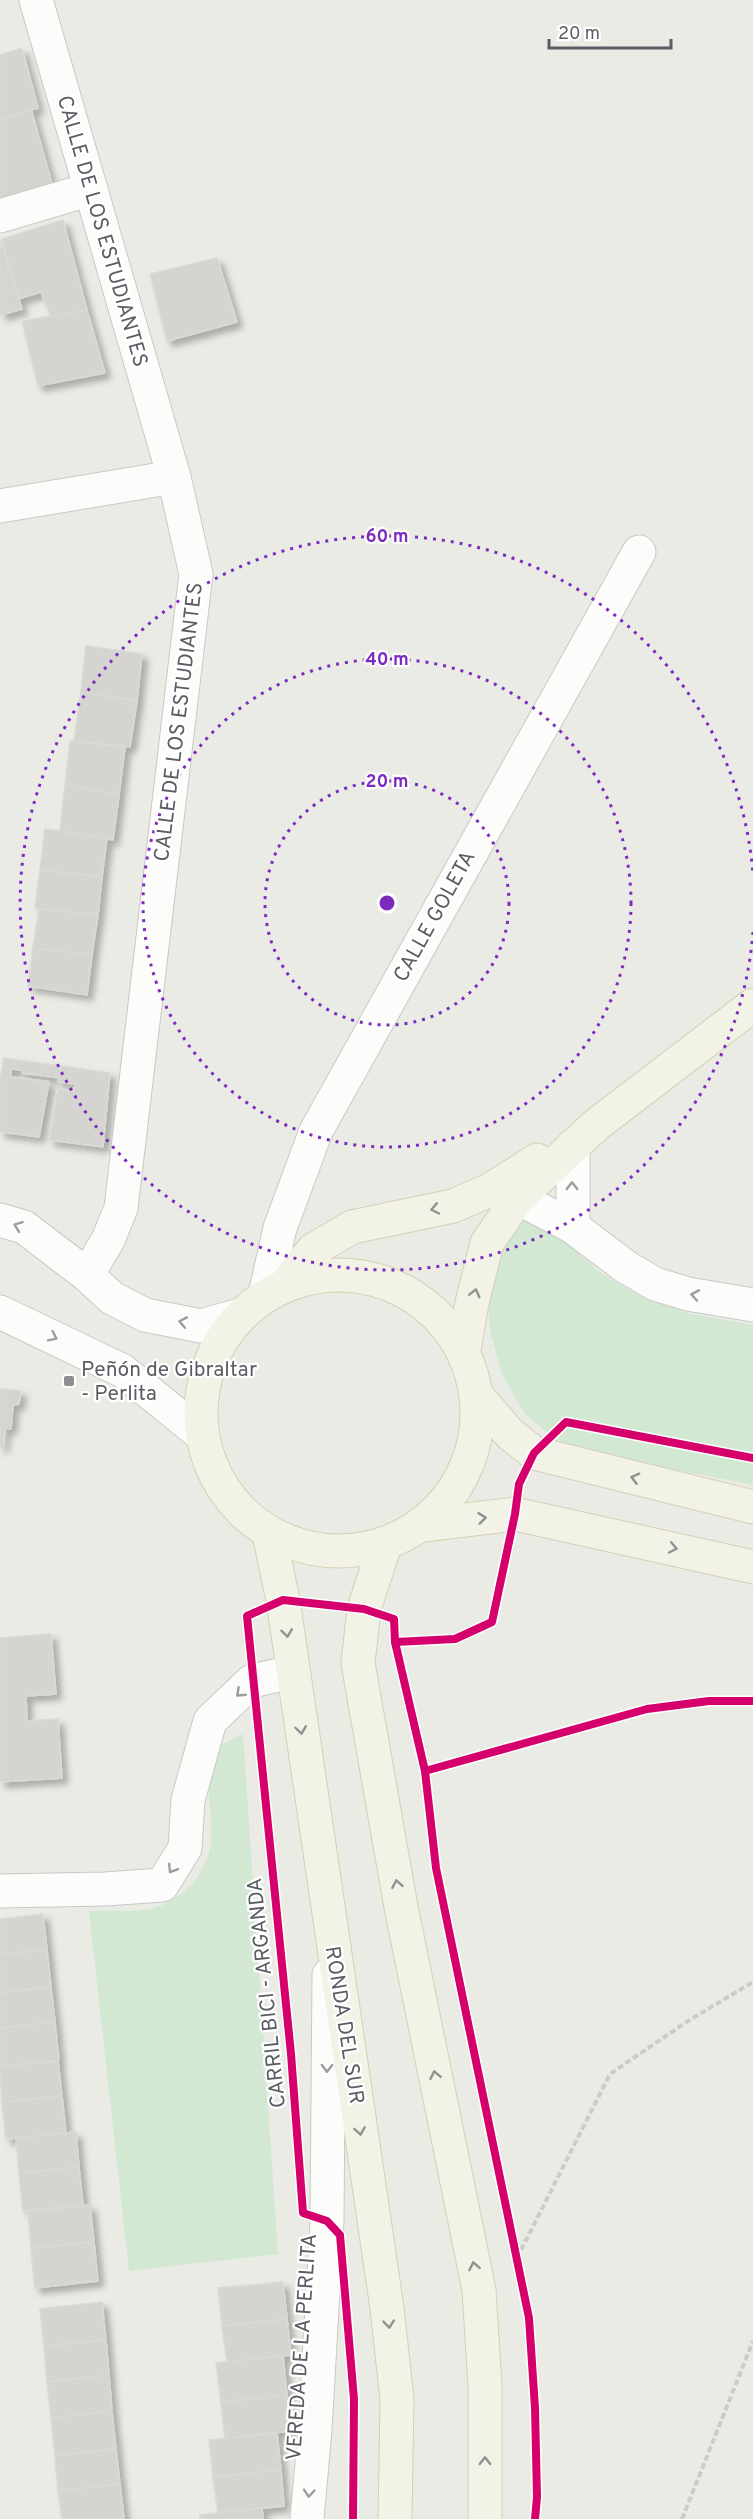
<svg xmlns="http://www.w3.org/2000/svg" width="753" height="2519" font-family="Overpass,sans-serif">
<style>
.green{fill:#d2e8d3}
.building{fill:#d5d4d0;stroke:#dadad4;stroke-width:1.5;filter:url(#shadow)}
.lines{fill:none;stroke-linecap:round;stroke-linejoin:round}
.minor-casing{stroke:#c8c9c7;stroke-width:35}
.major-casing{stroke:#d3d1b2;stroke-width:35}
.path{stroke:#c8cccb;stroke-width:4;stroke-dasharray:6 3;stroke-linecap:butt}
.minor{stroke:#fcfcfb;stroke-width:33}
.major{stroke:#f2f2e7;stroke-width:33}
.cycleway-casing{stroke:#fff;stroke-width:11}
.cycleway{stroke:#d6006c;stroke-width:8}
.oneway{stroke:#9b9da0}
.oneway2{stroke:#909192}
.ring{fill:none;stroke:#7b2cbf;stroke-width:3;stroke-dasharray:3 6}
.poi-dot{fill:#8d8f91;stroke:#fff;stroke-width:2}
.labels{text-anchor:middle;stroke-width:4.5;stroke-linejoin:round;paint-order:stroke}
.street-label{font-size:21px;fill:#5b5d64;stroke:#fff}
.poi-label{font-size:21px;fill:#5b5d64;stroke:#fff;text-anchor:start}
.centre{fill:#7b2cbf;stroke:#fff;stroke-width:3}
.ring-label{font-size:18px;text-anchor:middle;font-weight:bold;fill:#7b2cbf;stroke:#fff;stroke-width:4.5;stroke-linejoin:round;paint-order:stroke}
</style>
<defs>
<filter id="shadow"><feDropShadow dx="5.5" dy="5.5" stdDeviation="3" flood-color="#0004"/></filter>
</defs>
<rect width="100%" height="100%" fill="#ebebe5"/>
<g class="green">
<path d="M527 1216 551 1228 597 1270 631 1291 687 1313 753 1325V1485L586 1452 557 1441 524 1413 502 1374 490 1331 488 1305 493 1269 512 1226Z"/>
<path d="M243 1734 278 2254 129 2271 89 1911C107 1910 126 1912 144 1910 176 1906 207 1876 211 1843 213 1820 207 1797 209 1774 210 1765 214 1756 216 1747Z"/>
</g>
<g class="building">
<path d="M22 48 38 108 0 120V55Z"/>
<path d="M31 109 52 184 0 200V120Z"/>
<path d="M63 220 87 310 51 317 41 292 18 299 2 239Z"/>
<path d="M0 239 22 309 1 315 0 310Z"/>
<path d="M217 258 237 322 167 341 150 274Z"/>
<path d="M87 310 105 373 38 386 22 321Z"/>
<path d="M86 646 142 654 137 701 81 692Z"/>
<path d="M81 692 137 701 130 747 74 741Z"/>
<path d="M70 741 125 747 119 795 65 785Z"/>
<path d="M65 785 119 795 113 840 60 832Z"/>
<path d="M45 829 107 838 102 877 40 870Z"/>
<path d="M40 870 102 877 98 915 35 908Z"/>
<path d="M39 909 98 915 92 955 33 948Z"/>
<path d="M33 948 92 955 87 995 28 986Z"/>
<path d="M4 1058 61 1066 59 1078 22 1073V1070L11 1069V1077L49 1082 39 1137 0 1132V1080Z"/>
<path d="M61 1066 110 1073 103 1147 49 1140 58 1089 74 1092 75 1084 58 1082Z"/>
<path d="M0 1389 21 1391 19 1404 13 1405 11 1429 5 1428 3 1447H0Z"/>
<path d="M51 1634 56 1694 26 1696 27 1721 58 1719 62 1778 0 1782V1638Z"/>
<path d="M43 1914 47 1950 0 1954V1919Z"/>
<path d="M47 1950 51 1987 0 1993V1954Z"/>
<path d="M51 1987 55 2022 0 2028V1993Z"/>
<path d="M55 2022 59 2060 0 2066V2028Z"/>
<path d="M58 2061 62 2096 2 2102 0 2067Z"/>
<path d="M62 2096 66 2133 6 2139 2 2102Z"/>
<path d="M76 2132 79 2167 19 2173 16 2138Z"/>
<path d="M79 2167 83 2205 23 2211 19 2173Z"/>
<path d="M90 2205 94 2242 31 2248 28 2212Z"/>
<path d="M94 2242 98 2281 35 2288 31 2248Z"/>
<path d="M283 2282 287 2319 222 2326 218 2288Z"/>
<path d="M102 2302 106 2340 44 2346 40 2309Z"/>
<path d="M287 2319 291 2355 227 2362 222 2326Z"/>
<path d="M106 2340 109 2375 47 2382 44 2346Z"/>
<path d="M283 2356 287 2395 221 2402 216 2363Z"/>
<path d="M109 2375 112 2411 51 2418 47 2382Z"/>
<path d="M287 2395 291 2431 225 2438 221 2402Z"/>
<path d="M112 2411 116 2449 55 2456 51 2418Z"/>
<path d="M277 2433 281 2470 213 2477 209 2440Z"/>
<path d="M116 2449 120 2484 58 2491 55 2456Z"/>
<path d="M281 2470 284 2506 218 2513 213 2477Z"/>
<path d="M120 2484 124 2519H62L58 2491Z"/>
<path d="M262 2508 263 2519H200V2515Z"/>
</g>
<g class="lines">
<defs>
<g id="minor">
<path d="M36 0 174 477 196 574 121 1208 108 1240 87 1275"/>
<path d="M0 216 91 189"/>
<path d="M0 506 174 477"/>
<path d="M492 1191 518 1198 573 1227 626 1267 655 1284 688 1294 753 1305"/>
<path d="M0 1220 24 1227 87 1275 112 1298 145 1315 201 1326 240 1315"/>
<path d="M573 1227V1146"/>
<path d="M265 1295 280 1228 316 1131 639 552"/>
<path d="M0 1312 123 1371 202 1435"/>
<path d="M0 1891 105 1889 162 1885 185 1848 188 1800 210 1721 252 1681 292 1672"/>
<path d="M307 2519 315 2430 327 2221 329 1975"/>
</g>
<g id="major">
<circle cx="339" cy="1413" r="138"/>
<path d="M286 1284 313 1250 352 1227 453 1206 490 1190 537 1160"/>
<path d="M464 1350 472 1303 487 1243 518 1198 596 1125 753 1005"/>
<path d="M478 1397 510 1434 534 1453 753 1507"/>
<path d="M423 1525 515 1514 753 1567"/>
<path d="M269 1534 283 1600 387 2308 397 2399 395 2519"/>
<path d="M385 1545 364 1609 358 1663 401 1907 479 2290 485 2385V2519"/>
</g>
</defs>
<use href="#minor" class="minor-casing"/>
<use href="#major" class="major-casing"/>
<g class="path">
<path d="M517 2258 610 2074 688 2021 753 1982"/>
<path d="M682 2519 753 2341"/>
</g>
<use href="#minor" class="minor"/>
<use href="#major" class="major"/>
<defs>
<g id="cycleway">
<path d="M395 1642 455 1639 492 1622 515 1514 519 1484 534 1453 566 1422 753 1458"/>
<path d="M425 1771 647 1709 709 1701H753"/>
<path d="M353 2519 354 2399 340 2235 327 2221 303 2213 291 2054 247 1616 283 1600 364 1609 394 1619 395 1642 425 1771 436 1868 529 2318 535 2408 537 2497 535 2519"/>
</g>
</defs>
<use href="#cycleway" class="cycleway-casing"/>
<use href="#cycleway" class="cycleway"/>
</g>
<defs><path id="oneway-chevron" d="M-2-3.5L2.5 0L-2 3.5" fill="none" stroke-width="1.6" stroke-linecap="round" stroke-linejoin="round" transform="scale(1.5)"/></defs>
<g class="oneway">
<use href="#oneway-chevron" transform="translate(572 1186) rotate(-90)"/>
<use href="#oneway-chevron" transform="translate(18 1226) rotate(-160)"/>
<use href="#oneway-chevron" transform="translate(695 1295) rotate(-170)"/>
<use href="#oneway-chevron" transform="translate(183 1322) rotate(-169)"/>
<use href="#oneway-chevron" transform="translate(53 1337) rotate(26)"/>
<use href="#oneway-chevron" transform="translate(240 1693) rotate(137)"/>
<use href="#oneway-chevron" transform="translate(172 1869) rotate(122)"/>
<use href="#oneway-chevron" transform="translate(327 2068) rotate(91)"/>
<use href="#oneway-chevron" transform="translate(309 2493) rotate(95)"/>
</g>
<g class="oneway2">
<use href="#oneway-chevron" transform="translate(435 1209) rotate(168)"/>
<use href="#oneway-chevron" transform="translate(475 1293) rotate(-76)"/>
<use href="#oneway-chevron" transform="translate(635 1478) rotate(-166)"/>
<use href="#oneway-chevron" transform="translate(482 1518) rotate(-7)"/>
<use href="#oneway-chevron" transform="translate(673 1548) rotate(12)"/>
<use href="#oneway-chevron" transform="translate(287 1633) rotate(83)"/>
<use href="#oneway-chevron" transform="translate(301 1730) rotate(82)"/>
<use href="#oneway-chevron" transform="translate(397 1884) rotate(-100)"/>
<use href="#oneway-chevron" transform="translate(435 2075) rotate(-101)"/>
<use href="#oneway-chevron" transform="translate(360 2131) rotate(81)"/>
<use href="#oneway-chevron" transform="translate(474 2266) rotate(-101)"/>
<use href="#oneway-chevron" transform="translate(389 2324) rotate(84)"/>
<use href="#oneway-chevron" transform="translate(485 2461) rotate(-90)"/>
</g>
<g class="ring">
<circle cx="387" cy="903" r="122"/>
<circle cx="387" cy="903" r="244"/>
<path d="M753 932A367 367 0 1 1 753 874"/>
</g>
<rect class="poi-dot" x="63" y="1375" width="12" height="12" rx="3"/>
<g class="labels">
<g class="street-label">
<text transform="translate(103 231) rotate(74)" y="7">CALLE DE LOS ESTUDIANTES</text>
<text transform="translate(178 722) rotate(-83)" y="7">CALLE DE LOS ESTUDIANTES</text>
<text transform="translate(434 916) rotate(-61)" y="7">CALLE GOLETA</text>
<text transform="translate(266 1993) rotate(-96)" y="7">CARRIL BICI - ARGANDA</text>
<text transform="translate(345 2025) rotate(81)" y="7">RONDA DEL SUR</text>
<text transform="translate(301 2347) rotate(-86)" y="7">VEREDA DE LA PERLITA</text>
</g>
<g class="poi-label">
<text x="81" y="1376">Peñón de Gibraltar<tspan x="81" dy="24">- Perlita</tspan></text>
</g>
</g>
<circle cx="387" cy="903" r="9" class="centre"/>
<g class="ring-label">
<text x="387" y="542">60 m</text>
<text x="387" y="665">40 m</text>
<text x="387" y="787">20 m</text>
</g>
<path d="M549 39v9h122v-9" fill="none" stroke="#5b5d64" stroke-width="3"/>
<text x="558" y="39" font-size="18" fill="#5b5d64" stroke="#ffffff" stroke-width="4.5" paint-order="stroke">20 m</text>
</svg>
